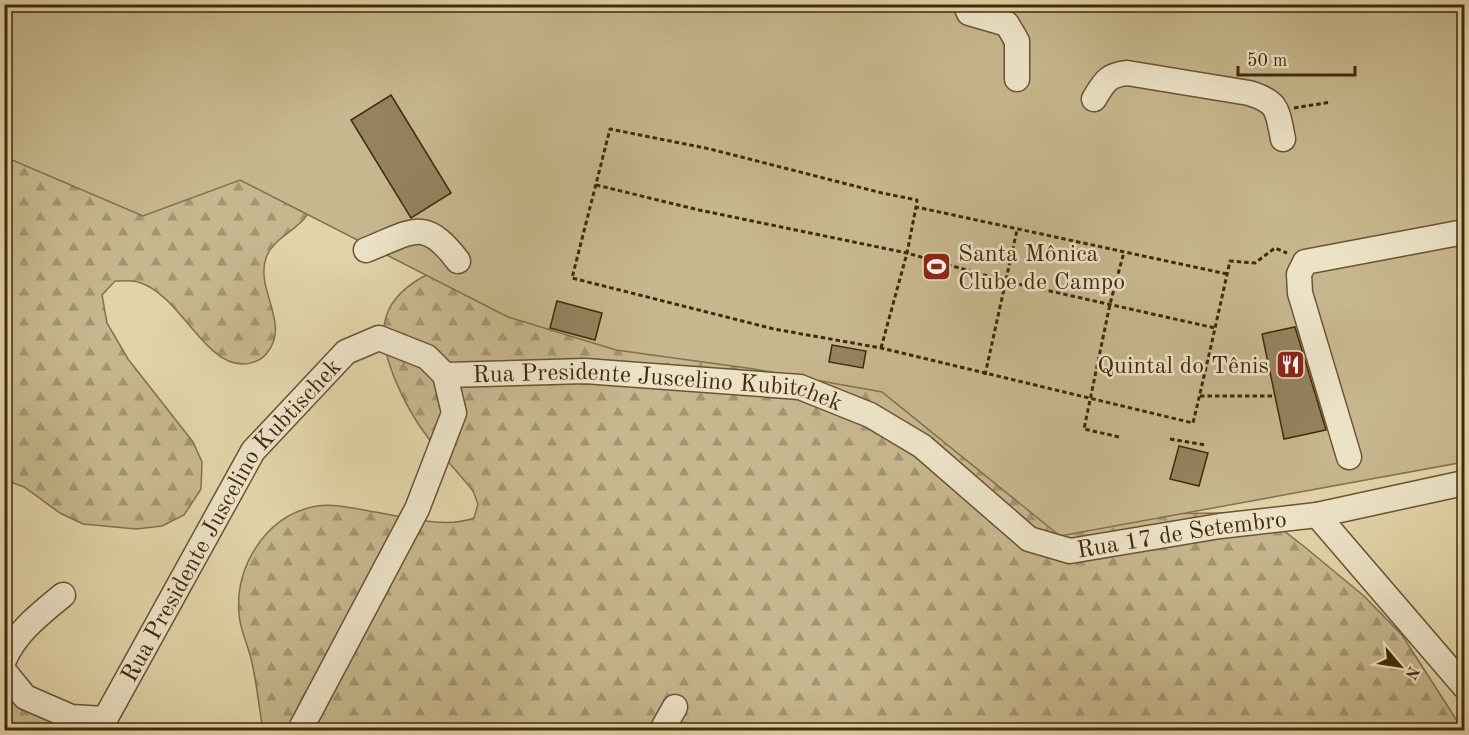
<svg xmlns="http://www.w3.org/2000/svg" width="1469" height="735" font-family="'Old Standard TT',serif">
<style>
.forest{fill:url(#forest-firs);stroke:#84704e;stroke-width:1.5}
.pitch{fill:#c7b78e;stroke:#84704e;stroke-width:1.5}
.building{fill:#95825e;stroke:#422a0d;stroke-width:1.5}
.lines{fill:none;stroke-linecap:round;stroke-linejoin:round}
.minor-casing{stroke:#6a5434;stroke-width:27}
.path{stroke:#422a0d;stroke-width:3;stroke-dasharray:4.5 3;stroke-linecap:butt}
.minor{stroke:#ece3c7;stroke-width:24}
.labels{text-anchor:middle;stroke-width:5;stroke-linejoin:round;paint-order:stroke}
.poi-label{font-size:24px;fill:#422a0d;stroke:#ece3c7;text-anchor:start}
.street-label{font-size:24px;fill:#422a0d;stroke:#ece3c7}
</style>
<defs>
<pattern id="forest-firs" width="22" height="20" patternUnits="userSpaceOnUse" patternTransform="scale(1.5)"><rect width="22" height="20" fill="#c7b78e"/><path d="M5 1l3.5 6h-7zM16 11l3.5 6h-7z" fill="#a39572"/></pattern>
</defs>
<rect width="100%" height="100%" fill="#e2d4a9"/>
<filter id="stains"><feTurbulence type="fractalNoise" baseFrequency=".00333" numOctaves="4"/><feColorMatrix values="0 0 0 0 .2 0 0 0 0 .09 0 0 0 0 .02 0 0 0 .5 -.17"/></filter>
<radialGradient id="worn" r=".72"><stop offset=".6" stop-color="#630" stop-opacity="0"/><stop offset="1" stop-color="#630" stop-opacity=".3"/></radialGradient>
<g class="forest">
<path d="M4 5 320 191C315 200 311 211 304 219 293 232 272 240 266 258 255 290 291 324 267 353 262 360 251 364 243 364 204 365 180 294 138 282 131 280 122 281 115 281L102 295 107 323 128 359 193 442 202 462 201 489 184 515 162 526 136 529 83 524 60 513 24 487 5 480Z"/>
<path d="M430 273 834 366 1133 514 1223 513 1261 519 1284 531 1306 548 1364 596 1402 635 1463 730H263C259 708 257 685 252 663 249 647 240 631 239 614 235 568 264 518 312 507 331 502 356 509 375 512 406 517 444 529 474 518L478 504 473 491C459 473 443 457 429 439 408 412 375 351 386 317 392 296 412 282 430 273Z"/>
<path d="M4 668 65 717 72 730H5Z"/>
</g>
<path class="pitch" d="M5 5H1464V462L1060 536 882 392 754 369 616 350 508 317 240 180 143 216 5 157Z"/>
<g class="building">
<path d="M391 95 451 193 411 218 351 120Z"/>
<path d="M557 301 602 313 595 340 550 328Z"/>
<path d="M1295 327 1326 430 1284 439 1262 334Z"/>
<path d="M832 345 866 351 863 368 829 362Z"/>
<path d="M1179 446 1208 453 1199 486 1170 479Z"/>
</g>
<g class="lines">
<defs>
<g id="minor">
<path d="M965 4 969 13 1007 24 1017 41V79"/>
<path d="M1094 99C1104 83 1107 75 1127 73L1249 93C1279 102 1277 110 1283 139"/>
<path d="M366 250C412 232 424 216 458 261"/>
<path id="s1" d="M445 375 585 371 800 387 870 415 922 446 1029 539 1070 551 1220 526 1317 515 1464 483"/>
<path d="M1349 457 1300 293 1299 274 1305 262 1464 232"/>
<path d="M1317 515 1464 686"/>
<path d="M4 660C16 632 40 614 63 595"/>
<path d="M4 671 25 697 71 717 105 719"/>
<path id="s2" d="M99 730 253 451 346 352 379 338 427 357 445 375 454 413 417 509 300 730"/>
<path d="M662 730 675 707"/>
</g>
</defs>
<use href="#minor" class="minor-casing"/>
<g class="path">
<path d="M1294 108 1331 102"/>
<path d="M596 185 699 210 907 253 1005 281 1215 328"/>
<path d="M1227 274 916 207 917 200 882 193 710 149 610 129 572 278 774 329 881 348 1193 423C1206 369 1218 315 1230 261L1255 263 1275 248 1287 253"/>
<path d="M881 348 907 253 916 207"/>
<path d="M985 375 1017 230"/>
<path d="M1200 396H1275"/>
<path d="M1119 437 1084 429 1110 304 1124 252"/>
<path d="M1170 439 1206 445"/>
</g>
<use href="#minor" class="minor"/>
</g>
<defs>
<symbol id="stadium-square" viewBox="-11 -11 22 22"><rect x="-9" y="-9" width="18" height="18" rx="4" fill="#8f2418" stroke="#ece3c7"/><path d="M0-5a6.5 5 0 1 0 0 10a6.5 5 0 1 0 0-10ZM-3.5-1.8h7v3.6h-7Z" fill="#fff"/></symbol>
<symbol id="restaurant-square" viewBox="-11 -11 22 22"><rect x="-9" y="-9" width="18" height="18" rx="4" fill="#8f2418" stroke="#ece3c7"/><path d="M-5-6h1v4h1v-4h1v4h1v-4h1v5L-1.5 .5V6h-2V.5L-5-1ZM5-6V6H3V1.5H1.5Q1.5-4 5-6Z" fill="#fff"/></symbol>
</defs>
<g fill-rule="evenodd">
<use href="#stadium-square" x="920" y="250" width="33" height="33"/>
<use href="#restaurant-square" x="1274" y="348" width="33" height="33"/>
</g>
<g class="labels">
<g class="poi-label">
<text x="958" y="261">Santa Mônica<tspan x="958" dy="28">Clube de Campo</tspan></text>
<text x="1269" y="373" text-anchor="end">Quintal do Tênis</text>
</g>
<g class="street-label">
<text dy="8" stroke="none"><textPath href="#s1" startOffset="214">Rua Presidente Juscelino Kubitchek</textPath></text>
<text dy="8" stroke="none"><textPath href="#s2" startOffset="249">Rua Presidente Juscelino Kubtischek</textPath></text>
<text dy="8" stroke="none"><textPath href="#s1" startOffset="789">Rua 17 de Setembro</textPath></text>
</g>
</g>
<rect width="1469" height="735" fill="none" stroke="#e2d4a9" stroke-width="24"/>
<rect x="6" y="6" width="1457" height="723" fill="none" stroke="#422a0d" stroke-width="3"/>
<rect x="12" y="12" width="1445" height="711" fill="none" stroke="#422a0d" stroke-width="1.5"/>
<g transform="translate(1400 666) rotate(119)" stroke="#ece3c7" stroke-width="4.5" paint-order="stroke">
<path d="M0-4.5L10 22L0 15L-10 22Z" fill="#422a0d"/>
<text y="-9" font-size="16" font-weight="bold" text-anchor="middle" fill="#422a0d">N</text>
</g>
<path d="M1238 66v9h117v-9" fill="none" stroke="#422a0d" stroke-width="3"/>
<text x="1247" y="66" font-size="18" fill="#422a0d" stroke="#ece3c7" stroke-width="4.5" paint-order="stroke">50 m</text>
<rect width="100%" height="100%" filter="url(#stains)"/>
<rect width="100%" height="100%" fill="url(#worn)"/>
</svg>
